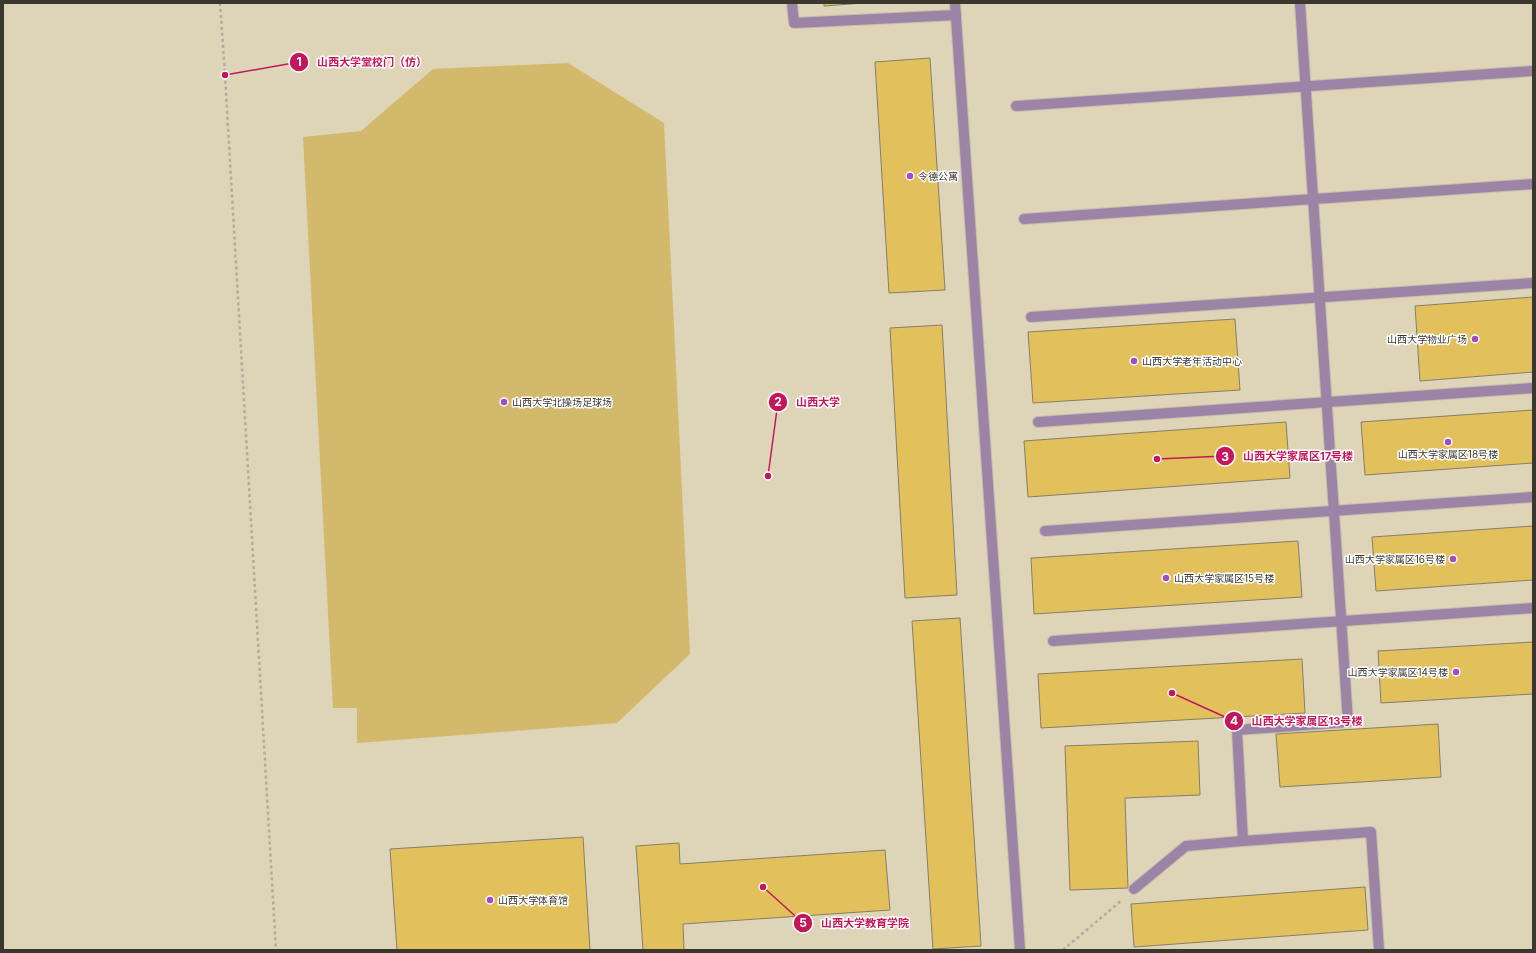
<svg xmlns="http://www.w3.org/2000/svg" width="1536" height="953" font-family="Inter,'Noto Sans SC',sans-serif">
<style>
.built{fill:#ded4b8}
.green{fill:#d3b96b}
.building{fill:#e2c15c;stroke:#857e6b}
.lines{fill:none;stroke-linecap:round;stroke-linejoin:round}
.minor-casing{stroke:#c4beab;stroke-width:12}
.path{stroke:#b2ac9a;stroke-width:2.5;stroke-dasharray:3 3;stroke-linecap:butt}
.minor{stroke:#9c84a6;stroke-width:10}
.poi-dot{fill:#9f4fbf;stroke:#fff;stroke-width:1.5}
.labels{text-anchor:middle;stroke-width:3;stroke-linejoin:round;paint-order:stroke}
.poi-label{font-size:10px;fill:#3a372f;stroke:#fff;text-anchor:start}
.leader{fill:none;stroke:#c2185b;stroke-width:1.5}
.callout-dot{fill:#c2185b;stroke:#fff;stroke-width:1.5}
.mark-label{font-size:12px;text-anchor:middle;font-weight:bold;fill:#fff}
.callout-label{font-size:11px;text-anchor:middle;font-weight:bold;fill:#c2185b;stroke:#fff;stroke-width:3;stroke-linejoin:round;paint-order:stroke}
</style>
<rect width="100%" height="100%" fill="#e7e0ca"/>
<rect class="built" x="3" y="3" width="1530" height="947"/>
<path class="green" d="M568 63 664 123 690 654 617 723 357 743V708H333L303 137 361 131 433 69Z"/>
<g class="building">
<path d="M824 3H864L824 6Z"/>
<path d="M930 58 945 290 889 293 875 62Z"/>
<path d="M1533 297V372L1420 381 1415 306Z"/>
<path d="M1235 319 1240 390 1033 403 1028 332Z"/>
<path d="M942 325 957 595 905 598 890 328Z"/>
<path d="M1533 410V463L1365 475 1361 422Z"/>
<path d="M1286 422 1290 478 1028 497 1024 441Z"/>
<path d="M1533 526V580L1376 591 1372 537Z"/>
<path d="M1298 541 1302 597 1034 614 1031 558Z"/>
<path d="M960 618 981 946 933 949 912 621Z"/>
<path d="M1533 642V694L1381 703 1378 651Z"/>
<path d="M1302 659 1305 713 1041 728 1038 674Z"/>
<path d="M1438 724 1441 777 1280 787 1276 734Z"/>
<path d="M1198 741 1200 795 1125 798 1128 888 1070 890 1065 746Z"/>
<path d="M583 837 590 950H397L390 849Z"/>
<path d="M679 843 680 864 885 850 890 910 683 924 684 950H643L636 846Z"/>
<path d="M1365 887 1368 930 1134 947 1131 904Z"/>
</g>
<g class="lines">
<defs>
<g id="minor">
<path d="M792 3 794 23 956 15"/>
<path d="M955 3 1020 950"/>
<path d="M1300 3 1348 722 1237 730 1243 841 1371 832 1379 950"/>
<path d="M1016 106 1533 71"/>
<path d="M1024 219 1533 184"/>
<path d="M1031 317 1533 283"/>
<path d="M1038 422 1533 388"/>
<path d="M1045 531 1533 497"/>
<path d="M1053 641 1533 608"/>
<path d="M1134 889 1186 846 1243 841"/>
</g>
</defs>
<use href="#minor" class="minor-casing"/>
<g class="path">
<path d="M220 3 225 75 276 950"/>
<path d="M1063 950 1122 900"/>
</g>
<use href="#minor" class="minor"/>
</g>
<g class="poi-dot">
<circle cx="910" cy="176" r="4"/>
<circle cx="1475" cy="339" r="4"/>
<circle cx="1134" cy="361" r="4"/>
<circle cx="504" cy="402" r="4"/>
<circle cx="1448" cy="442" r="4"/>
<circle cx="1453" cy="559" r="4"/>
<circle cx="1166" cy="578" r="4"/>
<circle cx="1456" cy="672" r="4"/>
<circle cx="490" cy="900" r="4"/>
</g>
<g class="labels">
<g class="poi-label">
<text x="918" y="180">令德公寓</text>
<text x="1467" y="343" text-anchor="end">山西大学物业广场</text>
<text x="1142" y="365">山西大学老年活动中心</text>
<text x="512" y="406">山西大学北操场足球场</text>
<text x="1448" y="458" text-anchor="middle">山西大学家属区18号楼</text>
<text x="1445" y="563" text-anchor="end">山西大学家属区16号楼</text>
<text x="1174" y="582">山西大学家属区15号楼</text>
<text x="1448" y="676" text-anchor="end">山西大学家属区14号楼</text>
<text x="498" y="904">山西大学体育馆</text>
</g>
</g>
<path class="leader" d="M225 75L299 62M768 476L778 402M1157 459L1225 456M1172 693L1234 721M763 887L803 923"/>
<g class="callout-dot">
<circle cx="225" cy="75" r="4"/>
<circle cx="768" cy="476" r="4"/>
<circle cx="1157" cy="459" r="4"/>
<circle cx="1172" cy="693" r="4"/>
<circle cx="763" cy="887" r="4"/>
<circle cx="299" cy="62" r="10"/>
<circle cx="778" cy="402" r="10"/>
<circle cx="1225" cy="456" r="10"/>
<circle cx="1234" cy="721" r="10"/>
<circle cx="803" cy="923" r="10"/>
</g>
<g class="mark-label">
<text x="299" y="66">1</text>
<text x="778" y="406">2</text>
<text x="1225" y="461">3</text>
<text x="1234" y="725">4</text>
<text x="803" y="927">5</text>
</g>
<g class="callout-label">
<text x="372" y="66">山西大学堂校门（仿）</text>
<text x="818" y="406">山西大学</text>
<text x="1298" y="460">山西大学家属区17号楼</text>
<text x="1307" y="725">山西大学家属区13号楼</text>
<text x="865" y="927">山西大学教育学院</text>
</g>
<rect width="1536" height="953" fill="none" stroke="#3a372f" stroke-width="8"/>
</svg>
